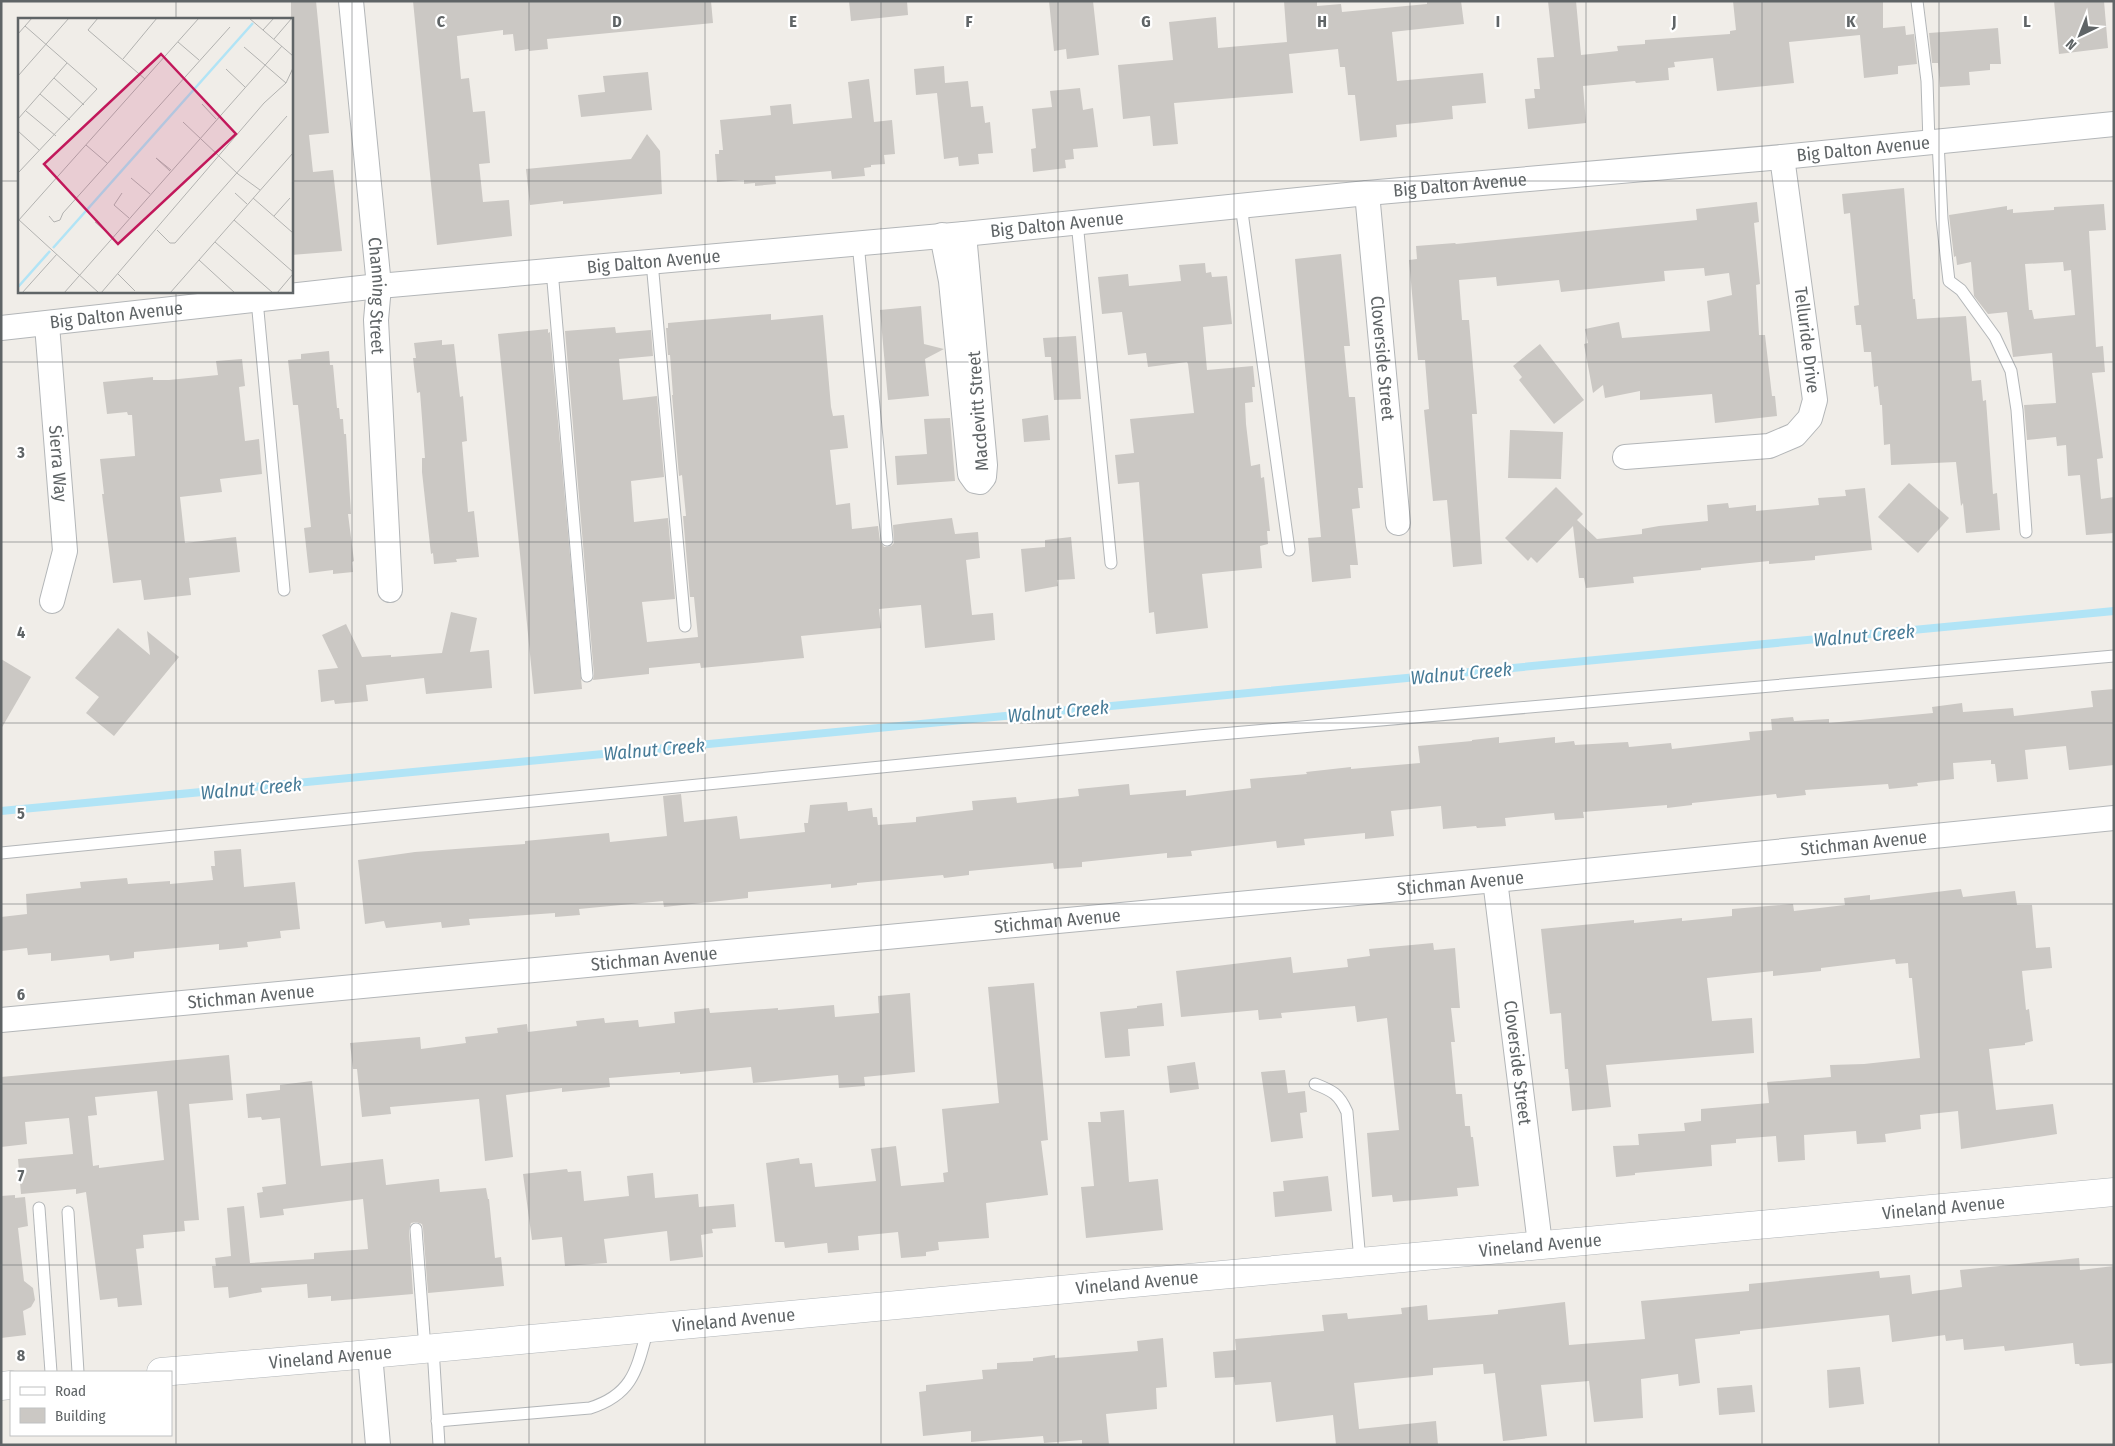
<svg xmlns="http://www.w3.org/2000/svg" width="2115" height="1446" font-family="'Fira Sans Condensed',sans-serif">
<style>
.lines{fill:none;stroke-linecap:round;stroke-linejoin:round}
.stream{stroke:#b1e4f6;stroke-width:8}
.building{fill:#cbc8c4;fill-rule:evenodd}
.lane-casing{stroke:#b3b6b8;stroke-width:13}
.street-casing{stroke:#b3b6b8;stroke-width:26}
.secondary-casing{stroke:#b2b6b9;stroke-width:29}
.lane{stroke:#fff;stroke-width:11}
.street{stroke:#fff;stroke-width:24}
.secondary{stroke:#fff;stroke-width:28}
.grid{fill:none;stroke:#5f6466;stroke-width:1;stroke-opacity:0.55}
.labels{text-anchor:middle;stroke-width:4.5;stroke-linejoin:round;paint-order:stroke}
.street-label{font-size:18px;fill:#5f6466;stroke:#fff}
.water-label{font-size:19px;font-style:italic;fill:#477b97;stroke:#fff}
.inset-river{fill:none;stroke:#b1e4f6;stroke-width:2.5}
.inset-road{fill:none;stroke:#b2b2b0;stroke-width:1}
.view{fill:#c2185b;fill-opacity:0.15;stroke:#c2185b;stroke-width:2.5}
.inset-edge{fill:none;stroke:#5f6466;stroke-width:2.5}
.grid-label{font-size:16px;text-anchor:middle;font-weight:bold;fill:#5f6466;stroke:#fff;stroke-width:4.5;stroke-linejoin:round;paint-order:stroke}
</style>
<rect width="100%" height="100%" fill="#f0ede8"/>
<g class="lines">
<path class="stream" d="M1 811 2114 611"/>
</g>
<g class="building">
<path d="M291 1H316L329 133 309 135 313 172 333 170 342 251 291 255Z"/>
<path d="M413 1H711L713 23 547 39 548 49 529 51V49L515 51 513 34 503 35V30L457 36 461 79 469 78 473 112 485 111 490 163 479 164 483 202 509 200 512 236 437 245Z"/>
<path d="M849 1H907L908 15 851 21Z"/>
<path d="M1049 1H1093L1099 55 1067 59 1066 49 1054 51Z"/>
<path d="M1284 1H1317V6L1341 4 1342 12 1427 4V1H1461L1464 24 1392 32 1397 81 1483 73 1486 103 1452 106 1453 119 1396 125 1397 137 1360 141 1355 95H1348L1345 67H1340L1338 49 1289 54 1293 93 1174 103 1178 144 1153 146 1150 116 1123 119 1118 65 1173 60 1169 22 1216 17 1218 48 1287 42Z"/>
<path d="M1548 1H1576L1581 55 1618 51 1617 46 1645 44V40L1730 34V31L1736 30 1733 1H1883V28L1905 26 1906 35 1914 34 1917 64 1898 66V74L1864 78 1860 35 1789 42 1794 83 1717 91 1713 58 1674 62 1675 67 1668 68 1669 80 1636 83 1635 81 1583 86 1586 123 1528 129 1525 99 1535 98 1534 89H1540L1537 58 1554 57Z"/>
<path d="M2054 1H2104L2108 48 2059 54Z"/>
<path d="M1998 28 2001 64H1990V70L1969 72 1970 85 1940 87 1938 63H1932L1929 33Z"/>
<path d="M944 66 945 83 968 81 971 107 983 106 985 123 990 122 993 153 978 154 979 164 959 166 958 157 944 159 937 93 916 95 914 69Z"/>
<path d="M648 72 652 110 581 117 578 95 605 92 603 76Z"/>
<path d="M869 79 874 122 892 120 895 154 884 155 885 164 871 165V167L864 168 865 176 832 179 831 171 775 176 776 184 755 186V183L744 184V180L717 182 715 154H719V150H723L720 120 771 115 770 106 791 104 793 124 852 118 848 82Z"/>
<path d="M1080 88 1083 110 1093 108 1098 147 1073 149 1074 159 1065 160 1066 168 1033 172 1031 149 1036 148 1032 109 1052 107 1050 91Z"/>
<path d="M647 134 660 151 662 194 563 204V201L530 205 526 169 631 159Z"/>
<path d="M1904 188 1913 299H1915L1917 319 1966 316 1972 381 1981 380 1983 401 1986 400 1993 494 1997 493 2000 530 1966 533 1963 503 1961 506 1956 462 1891 465 1890 444 1884 445 1882 405H1880L1878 386 1874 387 1871 352H1864L1861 325H1856L1854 306 1859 305 1850 213 1844 214 1842 194Z"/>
<path d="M1757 202 1759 222 1754 223 1760 284 1756 285 1759 335H1765L1772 396H1775L1777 416 1715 423 1712 394 1640 400V391L1605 398 1603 385 1593 393 1584 344 1588 343 1585 329 1619 322 1622 338 1710 331 1707 301 1732 295 1729 273 1705 276 1704 268 1664 271 1665 281 1561 292 1559 280 1497 286 1496 277 1459 280 1462 320H1469L1477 414H1472L1482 564 1453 567 1447 500 1433 501 1424 410 1429 409 1425 360H1418L1409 260 1417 259 1416 246 1455 243 1456 244 1697 220 1696 209Z"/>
<path d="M2104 204 2106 230 2089 231 2096 347 2103 346 2105 372 2092 373 2103 458 2097 459 2101 499 2114 497V533L2086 535 2080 475 2068 476 2066 445 2057 446 2056 437 2027 440 2024 405 2056 403 2052 353 2013 357 2007 312 1988 314 1974 296 1971 262 1957 265 1956 256 1954 257 1949 215 2007 206V210L2013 209V213L2054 210V207ZM2063 262 2064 271 2071 270 2075 315 2034 319 2032 310H2029L2025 264Z"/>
<path d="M1341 254 1350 346H1344L1349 397H1355L1363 488H1358L1360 508 1352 509 1358 565H1350L1351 578 1312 582 1308 538 1321 537 1295 259Z"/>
<path d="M1205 263 1206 273 1211 272 1212 277 1227 276 1232 324 1203 327 1207 370 1253 366 1255 387H1252L1253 402 1245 403 1246 424 1251 466 1260 464 1261 478 1264 477 1270 531H1267L1268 544 1260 546 1262 568 1202 574 1208 628 1156 634 1154 612 1149 613 1139 482 1118 484 1115 455 1134 453 1130 419 1194 413 1188 364 1187 362 1148 367 1146 353 1128 355 1122 312 1102 314 1098 277 1128 274 1129 286 1181 281 1179 265Z"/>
<path d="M921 306 924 344 944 349 925 359 929 396 888 400 880 310Z"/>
<path d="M771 314V320L823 315 831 407 833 416 844 415 848 448 830 450 836 505 850 503 852 529 878 526 880 541 884 547 891 546 894 543 893 525 907 523 952 518 955 534 978 532 980 558 966 560 972 615 993 613 995 640 925 648 921 605 879 609 881 628 801 636 804 658 701 668 700 663 649 668V674L593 680 594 675 565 331 615 327 616 333 651 330 653 356 619 359 623 400 657 396 664 477 631 481 634 522 668 518 675 599 642 602 647 642 698 637 694 597H690L683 516H686L682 475 679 476 672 395H673L670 355H668L666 328H668V323Z"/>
<path d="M548 329V333L550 332 582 689 534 694 498 334Z"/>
<path d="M1076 336 1081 399 1054 400 1051 357H1045L1043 338Z"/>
<path d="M442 340V345L454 344 460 397 463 396 467 441 462 442 468 512 474 511 479 557 456 559 457 562 434 564 433 553 431 554 422 472V458H425L420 392 417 393 413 358H416L414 343Z"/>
<path d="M1540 344 1584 400 1554 424 1519 380 1522 377 1513 366Z"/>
<path d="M329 351 330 365H333L337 408H339L340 419H343L344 434H346L351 514H348L354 561 352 562 353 572 333 574V570L309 573 304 528 311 527 298 405H293L288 360 301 359V354Z"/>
<path d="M242 359 245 386 239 387 245 441 259 439 262 474 220 479 222 492 180 497 185 543 236 537 240 572 189 578 191 595 144 600 141 580 113 583 102 494H104L100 459 135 456 132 415H128L127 412 107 414 103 382 153 377V380H169L218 375 216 361Z"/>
<path d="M1048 415 1050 440 1024 442 1022 419Z"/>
<path d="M950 418 955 481 897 485 895 456 927 454 924 419Z"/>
<path d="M1510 430 1563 432 1561 479 1508 478Z"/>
<path d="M1909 483 1949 518 1918 553 1878 517Z"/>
<path d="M1556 487 1583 514 1577 520 1597 539 1642 534V529L1659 526 1708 521 1707 505 1728 503 1729 508 1756 505V511L1819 505 1818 498 1846 496 1845 490 1865 488 1872 550 1815 556V560L1769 564V561L1701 568V570L1633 577 1634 583 1586 588 1584 578H1579L1573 526 1537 563 1531 557 1528 561 1505 538Z"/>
<path d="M1071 537 1075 579 1057 580 1058 586 1025 592 1021 549 1045 547V540Z"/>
<path d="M451 612 477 618 470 652 489 650 492 688 426 694 424 678 366 685 368 701 335 704 334 700 321 702 318 670 338 668 322 635 346 624 362 657 391 655V657L442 653Z"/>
<path d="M118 628 150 655 147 631 179 657 114 736 86 713 99 697 75 678Z"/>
<path d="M1 659 31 677 1 729Z"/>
<path d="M2114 689V765L2069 770 2066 746 2025 750 2028 779 1997 782 1995 764H1991V760L1953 763 1954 779 1917 783 1918 786 1889 789 1888 784 1805 790 1806 795 1777 798 1776 794 1692 803V805L1667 808V805L1583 812 1584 818 1555 820 1554 813 1505 818 1506 826 1477 828 1476 826 1443 829 1441 806 1391 811 1394 836 1365 839V833L1304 839 1305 845 1277 848 1276 841 1191 851 1192 856 1167 858V853L1082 862V867L1054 869 1053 863 969 871V875L944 878 943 875 857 883V885L831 888V884L748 892V898L664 907 663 901 579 909 580 915 555 917V913L469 919 470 925 442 928 441 922 386 928 384 921 365 924 358 860 415 852 525 844V841L609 833 610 842 667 836 663 796 681 794 684 822 737 816 740 839 805 832 804 823H808L810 805 847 802 848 811 872 808 873 817H877L878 825 916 822V817L973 810 972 801 1016 797 1017 803 1079 796 1078 789 1129 784 1130 795 1186 790V796L1251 788 1250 779 1307 774 1306 772 1351 767V769L1420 763 1418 746 1472 741V740L1499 737V743L1555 737V743L1574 741 1575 745 1628 742 1629 747 1671 743 1672 749 1750 740 1749 732 1772 730 1771 719 1793 717 1794 721 1829 719V723L1933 713 1932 707 1962 703 1963 712 2013 708 2014 716 2093 707 2091 691Z"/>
<path d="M241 849 244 887 295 882 300 929 280 931 281 938 247 942 248 947 219 950V944L134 952V958L110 961 109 955 51 961V953L28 955 27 948 1 951V917L27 914 26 894 81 888 80 882 127 878 128 884 170 881V884L213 880 211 866H215L214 851Z"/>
<path d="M1961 889 1963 897 2015 891 2017 905H2032L2036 948 2050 947 2052 968 2022 971 2026 1010 2029 1009 2033 1041 2025 1043V1045L1989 1049 1996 1110 2053 1104 2057 1134 1961 1149 1958 1111 1920 1115 1921 1129 1885 1134 1886 1142 1857 1144 1856 1131 1804 1135 1805 1160 1778 1162 1776 1136 1736 1139V1143L1711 1145 1712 1166 1635 1173V1175L1616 1177 1613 1146 1639 1145 1638 1134 1685 1131 1684 1123 1701 1121V1109L1769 1103 1767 1082 1831 1077 1830 1065 1864 1064 1920 1058 1912 978H1909L1908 963 1896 964 1895 959 1821 968V971L1773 976V971L1707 978 1712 1021 1752 1018 1754 1053 1606 1065 1611 1107 1572 1111 1568 1069H1565L1561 1013 1550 1014 1541 929 1634 920V923L1682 918V921L1732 916V909L1793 904 1794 911 1845 905 1844 898 1870 895V900Z"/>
<path d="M1433 943 1434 950 1455 948 1460 1008H1451L1455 1042H1451L1456 1094H1462L1465 1126H1470L1471 1137H1473L1479 1186 1457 1188 1458 1196 1393 1202 1392 1195 1372 1197 1367 1133 1399 1130 1387 1018 1357 1022 1355 1006 1281 1013 1282 1018 1259 1020 1258 1010 1181 1017 1176 971 1291 957 1293 973 1348 967 1347 959 1370 956 1369 949Z"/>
<path d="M1034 983 1048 1140 1041 1141 1048 1195 986 1203 989 1238 938 1242 939 1250 926 1252V1256L901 1258 898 1232 858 1236 859 1250 828 1253 827 1243 785 1248 784 1242H775L766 1163 799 1158 800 1164 812 1163 815 1187 876 1181 871 1149 896 1146 901 1186 944 1182 943 1173 948 1172 942 1109 999 1103 988 987Z"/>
<path d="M910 993 915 1072 864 1077 865 1086 839 1088 838 1075 753 1083 751 1067 680 1074V1072L609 1078 610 1087 562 1092V1088L506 1095 513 1157 485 1161 479 1099 390 1107 391 1114 362 1117 357 1069H353L350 1043 420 1037 421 1049 466 1043 465 1037 498 1033 497 1028 527 1024 528 1032 577 1026 576 1021 604 1018 605 1023 638 1020 639 1027 675 1023 674 1012 709 1008 710 1013 778 1008V1010L834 1005 835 1017 879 1013 878 996Z"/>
<path d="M1162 1003 1164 1026 1128 1029 1130 1056 1105 1058 1100 1012 1137 1008V1006Z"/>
<path d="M229 1055 233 1100 189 1104 199 1220 184 1221 185 1231 143 1235 144 1248 136 1249 142 1305 118 1307 117 1298 100 1300 86 1192 76 1194V1189L21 1194 18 1159 73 1154 69 1118 25 1122 27 1144 1 1147V1077ZM157 1091 164 1160 99 1168V1165L93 1166 88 1116 97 1115 95 1097Z"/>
<path d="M1195 1062 1199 1089 1170 1093 1167 1066Z"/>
<path d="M1285 1070 1288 1093 1305 1091 1307 1112 1300 1113 1303 1138 1271 1142 1261 1072Z"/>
<path d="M312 1081 321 1166 383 1159 386 1185 439 1179 440 1192 486 1188 488 1199H489L495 1258 501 1257 504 1286 428 1293 423 1228 422 1224 416 1222 411 1223 409 1230 413 1294 331 1301V1296L308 1298 307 1284 261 1288 262 1292 229 1298 228 1287 214 1288 212 1266H216L215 1258 231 1256 227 1208 244 1206 250 1263 314 1259V1253L368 1249 363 1199 283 1209 284 1215 260 1218 257 1193 263 1192 262 1187 286 1184 280 1118 262 1120 261 1117 248 1118 246 1094 280 1090V1085Z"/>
<path d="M1124 1110 1129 1182 1158 1179 1163 1230 1086 1238 1081 1187 1094 1186 1088 1122H1101L1100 1112Z"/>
<path d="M567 1169 568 1172 581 1171 584 1201 629 1196 627 1176 653 1173 655 1198 698 1194 699 1207 734 1204 736 1227 712 1229 713 1233 701 1235 703 1257 670 1261 667 1231 604 1239 607 1263 565 1266 562 1237 532 1240 523 1174Z"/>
<path d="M1328 1176 1332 1211 1275 1217 1273 1192 1284 1191 1283 1181Z"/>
<path d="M15 1195V1198L25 1197 28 1226 18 1228 24 1281 33 1288 35 1300 31 1307 23 1311 26 1335 1 1338V1196Z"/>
<path d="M2079 1258 2080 1270 2114 1266V1363L2080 1366 2079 1364H2075L2073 1343 2005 1351 2004 1346 1964 1350 1963 1339 1946 1341 1945 1335 1892 1342 1889 1315 1740 1331V1334L1695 1339 1700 1383 1679 1386 1678 1374 1641 1379 1643 1418 1594 1422 1589 1381 1541 1385 1547 1436 1503 1441 1495 1373 1484 1374 1483 1364 1433 1368V1375L1354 1383 1359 1429 1436 1421 1438 1445H1336L1333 1415 1276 1422 1271 1382 1235 1385 1234 1377 1215 1378 1213 1352 1236 1350 1235 1339 1324 1331 1322 1315 1347 1313 1348 1319 1402 1314 1401 1308 1427 1305 1428 1320 1498 1314V1310L1565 1302 1569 1345 1645 1339 1641 1301 1749 1291V1284L1879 1271 1880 1278 1910 1275 1912 1294 1962 1287 1960 1270Z"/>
<path d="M1163 1338 1167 1387 1156 1388 1157 1409 1106 1414 1109 1445H1082V1440L1044 1443 1043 1436 971 1442V1431L923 1436 919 1392 926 1391V1385L983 1379 982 1370 997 1369V1363L1033 1361V1358L1055 1355V1358L1068 1357 1138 1351 1137 1341Z"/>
<path d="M1860 1367 1864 1404 1829 1408 1827 1370Z"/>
<path d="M1752 1385 1755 1412 1719 1415 1717 1388Z"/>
</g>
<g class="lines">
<defs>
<g id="lane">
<path d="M1917 1 1927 81 1929 143"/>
<path d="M1938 142 1942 219 1949 281 1961 290 1995 337 2011 371 2017 410 2026 532"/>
<path d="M1241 205 1289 550"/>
<path d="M1077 222 1111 563"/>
<path d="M858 243 887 540"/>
<path d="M652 262 685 626"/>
<path d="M552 270 587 676"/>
<path d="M257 300 284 590"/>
<path d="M1 853 1198 736 2114 656"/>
<path d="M1315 1084C1333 1091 1339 1094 1347 1112L1360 1261"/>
<path d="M39 1208 51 1372"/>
<path d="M68 1212 78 1372"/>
<path d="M416 1229 425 1349"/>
<path d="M433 1348 439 1445"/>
<path d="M437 1421 590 1408C634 1394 637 1368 648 1328"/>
</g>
<g id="street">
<path id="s1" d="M351 1 379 286 376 320 390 590"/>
<path id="s2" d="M1367 193 1398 523"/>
<path d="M942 235 951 281 970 474 975 481 980 482 984 477 985 465 964 234"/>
<path id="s3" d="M47 325 65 551 52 601"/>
<path id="s4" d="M1 328 379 286 964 234 1367 193 1782 157 2114 124"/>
<path d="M1625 457 1769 446 1795 435 1810 418 1815 400 1782 157"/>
<path id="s5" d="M1495 880 1540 1244"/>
<path id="s6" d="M1 1020 1495 880 2114 818"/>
<path d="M370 1354 378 1445"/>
</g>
<g id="secondary">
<path id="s7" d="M161 1372 370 1354 2114 1192"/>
<path d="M1 1386 11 1385"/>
</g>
</defs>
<use href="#lane" class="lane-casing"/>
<use href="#street" class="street-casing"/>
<use href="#secondary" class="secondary-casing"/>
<use href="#lane" class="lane"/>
<use href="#street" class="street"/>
<use href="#secondary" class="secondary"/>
</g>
<path class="grid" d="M176 1V19M352 1V1445M529 1V1445M705 1V1445M881 1V1445M1058 1V1445M1234 1V1445M1410 1V1445M1586 1V1445M1762 1V1445M1939 1V1445M1 181H19M291 181H2114M176 291V1445M1 362H2114M1 542H2114M1 723H2114M1 904H2114M1 1084H2114M1 1265H2114"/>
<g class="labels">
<g class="street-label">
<text dy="6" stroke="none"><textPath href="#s4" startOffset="1871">Big Dalton Avenue</textPath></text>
<text dy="6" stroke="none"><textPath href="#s4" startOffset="1466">Big Dalton Avenue</textPath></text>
<text dy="6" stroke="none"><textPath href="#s4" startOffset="1061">Big Dalton Avenue</textPath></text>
<text dy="6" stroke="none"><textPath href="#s4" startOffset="656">Big Dalton Avenue</textPath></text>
<text dy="6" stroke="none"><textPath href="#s1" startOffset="296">Channing Street</textPath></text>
<text dy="6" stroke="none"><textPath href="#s4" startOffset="116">Big Dalton Avenue</textPath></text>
<text transform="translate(1807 340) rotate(83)" y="6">Telluride Drive</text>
<text dy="6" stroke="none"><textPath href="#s2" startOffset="166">Cloverside Street</textPath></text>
<text transform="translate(978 411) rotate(-94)" y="6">Macdevitt Street</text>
<text dy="6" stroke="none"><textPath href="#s3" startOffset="139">Sierra Way</textPath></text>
<text dy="6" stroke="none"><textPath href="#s6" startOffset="1871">Stichman Avenue</textPath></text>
<text dy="6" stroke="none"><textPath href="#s6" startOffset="1466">Stichman Avenue</textPath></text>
<text dy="6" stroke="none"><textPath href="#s6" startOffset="1061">Stichman Avenue</textPath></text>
<text dy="6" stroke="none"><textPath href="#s6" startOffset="656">Stichman Avenue</textPath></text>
<text dy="6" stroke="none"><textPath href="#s6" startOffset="251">Stichman Avenue</textPath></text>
<text dy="6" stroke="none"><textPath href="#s5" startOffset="184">Cloverside Street</textPath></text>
<text dy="6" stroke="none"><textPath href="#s7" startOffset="1790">Vineland Avenue</textPath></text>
<text dy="6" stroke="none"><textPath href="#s7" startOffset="1385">Vineland Avenue</textPath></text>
<text dy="6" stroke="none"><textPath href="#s7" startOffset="980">Vineland Avenue</textPath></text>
<text dy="6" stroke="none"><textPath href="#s7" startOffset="575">Vineland Avenue</textPath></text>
<text dy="6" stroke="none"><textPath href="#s7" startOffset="170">Vineland Avenue</textPath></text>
</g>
<g class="water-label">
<text transform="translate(1864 635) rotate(-5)" y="7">Walnut Creek</text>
<text transform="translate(1461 673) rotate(-5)" y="7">Walnut Creek</text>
<text transform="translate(1058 711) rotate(-5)" y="7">Walnut Creek</text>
<text transform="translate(654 749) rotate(-5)" y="7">Walnut Creek</text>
<text transform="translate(251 788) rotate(-5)" y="7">Walnut Creek</text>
</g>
</g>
<g transform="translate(18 18)">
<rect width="275" height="275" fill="#f0ede8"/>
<path class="inset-river" d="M35 230 235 5M0 269 32 233"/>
<path class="inset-road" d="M80 0 70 12 127 61M231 0 275 38M245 12 256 0M0 16 14 0M256 21 274 0M160 24 181 42M226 29 268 65M105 41 139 0M208 51 227 69M0 58 51 0M36 60 66 87M22 76 52 102M184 86 198 101M8 93 38 118M0 101 49 45M165 104 220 156 242 172M0 113 21 132M68 127 89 145M152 153 138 140 153 152M0 155 79 71 7 8M113 160 132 176M104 175 96 187 111 200M217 175 229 186M235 180 275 215M31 198 36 204 42 202 45 195 212 9M256 198 272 180M0 201 81 275M216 202 275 254M0 203 181 0M77 204 94 219M139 212 152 225H157L269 98M197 224 255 275M181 242 217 275M100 256 117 273M4 275 39 236M46 275 264 28M83 275 246 85 268 65 275 50M152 275 275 135M259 275 275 256"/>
<path class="view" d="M143 36 218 116 100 226 26 146Z"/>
<rect width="275" height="275" class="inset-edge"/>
</g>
<g class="grid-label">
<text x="441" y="27">C</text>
<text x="617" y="27">D</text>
<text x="793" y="27">E</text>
<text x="969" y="27">F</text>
<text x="1146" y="27">G</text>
<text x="1322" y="27">H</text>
<text x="1498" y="27">I</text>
<text x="1674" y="27">J</text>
<text x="1851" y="27">K</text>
<text x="2027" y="27">L</text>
<text x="21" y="458">3</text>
<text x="21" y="638">4</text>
<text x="21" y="819">5</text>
<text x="21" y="1000">6</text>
<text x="21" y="1181">7</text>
<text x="21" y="1361">8</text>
</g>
<rect width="2115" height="1446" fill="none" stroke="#5f6466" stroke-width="5"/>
<rect x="10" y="1371" width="162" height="65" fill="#ffffff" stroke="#bfc1c2"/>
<rect x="20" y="1387" width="25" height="8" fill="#ffffff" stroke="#bfc1c2"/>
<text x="55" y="1396" font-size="15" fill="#5f6466">Road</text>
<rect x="20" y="1408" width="25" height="15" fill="#cbc8c4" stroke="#bfc1c2"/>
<text x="55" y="1421" font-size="15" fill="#5f6466">Building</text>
<g transform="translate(2080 35) rotate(223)" stroke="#ffffff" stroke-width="4" paint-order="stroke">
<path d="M0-4L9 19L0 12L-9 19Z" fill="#5f6466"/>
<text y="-8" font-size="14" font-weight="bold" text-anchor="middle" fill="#5f6466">N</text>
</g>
</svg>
